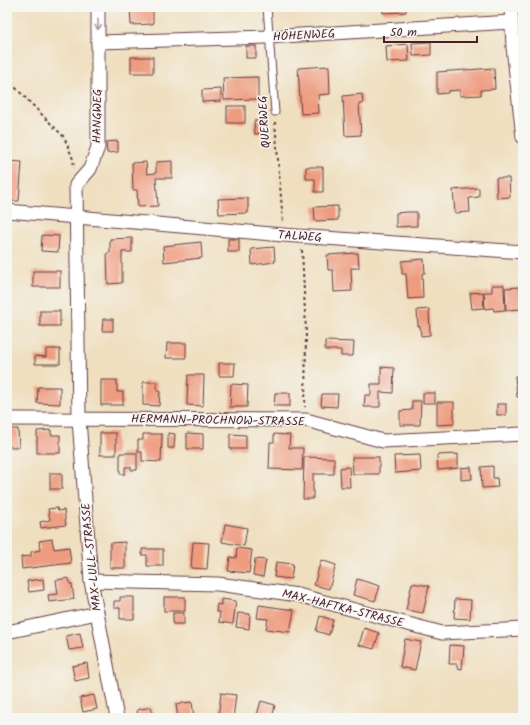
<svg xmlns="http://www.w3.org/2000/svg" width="530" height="725" font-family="Kalam,sans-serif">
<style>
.building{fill:#ee9c80}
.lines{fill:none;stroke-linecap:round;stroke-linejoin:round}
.service-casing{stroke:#633c41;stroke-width:9}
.minor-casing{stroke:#633c41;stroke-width:15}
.path{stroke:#633c41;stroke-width:2;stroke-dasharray:3 3;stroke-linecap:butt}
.service{stroke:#fff;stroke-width:7}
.minor{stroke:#fff;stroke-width:13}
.oneway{stroke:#ae9aa0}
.labels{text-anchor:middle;stroke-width:3;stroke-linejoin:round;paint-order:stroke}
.street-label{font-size:12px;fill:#4a1f2b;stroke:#f6f6f2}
</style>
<rect width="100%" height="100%" fill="#f6f6f2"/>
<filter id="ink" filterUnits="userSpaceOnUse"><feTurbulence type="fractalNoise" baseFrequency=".025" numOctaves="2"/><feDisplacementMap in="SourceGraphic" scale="8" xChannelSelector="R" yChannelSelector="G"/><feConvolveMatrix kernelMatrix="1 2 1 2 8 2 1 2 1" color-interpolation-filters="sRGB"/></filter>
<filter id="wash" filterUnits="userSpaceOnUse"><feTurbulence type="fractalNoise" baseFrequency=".012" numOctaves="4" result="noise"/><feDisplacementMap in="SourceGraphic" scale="16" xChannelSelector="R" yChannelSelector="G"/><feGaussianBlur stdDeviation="0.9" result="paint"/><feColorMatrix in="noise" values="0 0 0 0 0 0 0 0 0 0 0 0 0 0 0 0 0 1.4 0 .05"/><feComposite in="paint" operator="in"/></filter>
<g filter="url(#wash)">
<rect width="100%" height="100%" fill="#efdfbf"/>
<g id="blocks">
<g class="building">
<path d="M130 7H153V24L131 25Z"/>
<path d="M382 7H406V12L383 13Z"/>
<path d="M431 42V55L413 56 412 43Z"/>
<path d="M408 44 409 61 387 62 386 46Z"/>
<rect x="246" y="46" width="10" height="12"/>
<rect x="131" y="57" width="22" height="16"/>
<path d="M329 66 330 94 318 95 319 113 301 114 298 68Z"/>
<path d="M494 68 495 89 481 90V95L460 96V90L448 91V93L437 94V72Z"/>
<path d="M258 77V99L224 100 223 78Z"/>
<path d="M221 89V101L202 102V90Z"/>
<path d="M362 94 363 104H359L361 135 345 136 343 96Z"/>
<rect x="227" y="106" width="18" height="17"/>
<path d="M263 120 264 133 255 134 254 121Z"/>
<path d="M118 141V152L107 153 106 142Z"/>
<path d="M7 161 22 162 19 201H7Z"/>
<path d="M172 161V178H156L158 206 138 207 137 190H133L132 163 146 162 147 174 156 173V162Z"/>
<path d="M306 167H323V192H315V179H306Z"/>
<path d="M496 178H509L510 197 497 198Z"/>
<path d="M479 188V197L469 198 470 212 455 213 453 190Z"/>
<path d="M248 198V213L219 214 218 199Z"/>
<path d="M338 206V220L315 221 314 207Z"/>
<path d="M407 212H417V226L396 227V213Z"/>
<path d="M42 235 59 236 58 252 41 251Z"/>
<path d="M132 238V252H122V283L108 284 107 253H110V239Z"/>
<rect x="228" y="239" width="11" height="13"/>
<path d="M201 242 202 258 164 262 163 246Z"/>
<path d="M274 247 275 262 252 265 251 249Z"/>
<path d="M358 253 359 268H351L352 291 334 292 333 270H328L327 255Z"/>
<path d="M424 259 425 273H422L423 298 408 299 406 274H402V261Z"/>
<rect x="33" y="271" width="27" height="16"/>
<path d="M492 285H504L505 310 494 311 493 308 485 309 484 292H492Z"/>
<path d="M520 287 521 309 506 310 505 288Z"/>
<path d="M483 292 484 308 472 309 470 293Z"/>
<path d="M429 309 430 335 421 336 420 326H418L417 310Z"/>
<rect x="40" y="311" width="20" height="15"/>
<path d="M103 319H113V331H102Z"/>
<path d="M325 341 354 342 353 356H341V350H325Z"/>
<path d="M167 343H186V358H166Z"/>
<path d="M46 349H60V364H35V356L46 357Z"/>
<path d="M219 363H235L234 376H219Z"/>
<path d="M381 367 394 368 393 393 380 392V407H364L365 395H371V384H381Z"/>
<path d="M188 375H204L203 406 187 405Z"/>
<path d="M515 376H523V397H517Z"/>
<path d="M101 380H117V392H123V405H101Z"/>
<path d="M143 382H157V391H160L159 406 143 405Z"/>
<path d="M231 384 248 385 247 407H230Z"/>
<path d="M38 387H60V404L37 403Z"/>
<path d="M275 393H290V406H274Z"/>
<rect x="423" y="393" width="12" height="10"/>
<path d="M322 394H338L337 407 321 406Z"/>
<path d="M412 401H421L420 425H400V411L412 410Z"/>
<path d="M437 402H454V424L437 425Z"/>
<rect x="497" y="404" width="9" height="11"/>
<path d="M7 429H18L19 447H7Z"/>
<path d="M51 430V435H60V453H37V431Z"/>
<rect x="100" y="433" width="16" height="22"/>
<path d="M168 433 175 434 174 448H168Z"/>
<path d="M187 433 203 434V449H187Z"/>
<path d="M143 434H162L161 462 142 461V452H138V440H143Z"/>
<path d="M230 434 246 435V449H230Z"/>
<path d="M274 434 290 435 289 448H303L302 470 269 469 270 442H274Z"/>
<path d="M120 453H137V470H131V467H125V474H120Z"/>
<path d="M458 454V468L438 470 437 455Z"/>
<path d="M420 455 421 471 395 473 394 456Z"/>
<path d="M304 457 334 458V474H313V499H303Z"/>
<path d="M352 457H379V474H353Z"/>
<path d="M493 466V478H497L498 487 482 488 481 467Z"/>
<path d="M349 467 350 487H341L340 468Z"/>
<path d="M471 467 472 479 461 480V468Z"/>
<rect x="50" y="473" width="12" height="16"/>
<path d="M57 508 58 511 64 510 66 525 41 528 40 522 50 520 48 509Z"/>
<path d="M225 524 247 528 244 546 222 542Z"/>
<path d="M52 539 54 549 69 547 71 563 22 569 21 557 31 556V552L40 550 39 541Z"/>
<path d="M125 542V568H110V543Z"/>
<path d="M193 542 209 543 207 569 191 568Z"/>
<path d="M237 548 252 550 249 573 228 571 230 557 236 558Z"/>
<path d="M142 549H163V566H147V555H142Z"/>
<path d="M255 559 266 560 263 577 253 575Z"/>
<path d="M321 560 336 565 329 589 314 585Z"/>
<path d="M276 562 293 564 291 579 274 577Z"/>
<path d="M69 578 70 584H72L74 599 49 602 48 595 58 594 56 580Z"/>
<path d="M43 579 44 590 29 592 27 581Z"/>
<path d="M357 579 380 586 375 601 353 595Z"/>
<path d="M412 583 429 586 423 613 406 610Z"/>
<path d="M120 597H134V619H120V608H114V601H120Z"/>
<rect x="164" y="597" width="21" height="14"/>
<path d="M221 599 236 601 233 624 219 622 220 612H216L217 604 221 605Z"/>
<path d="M455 599 471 600 470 619 454 618Z"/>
<path d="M259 605 294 610 290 632 266 629 268 619 257 618Z"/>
<rect x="173" y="613" width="11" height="11"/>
<path d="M238 613 250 614 249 629 236 627Z"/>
<path d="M320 616 333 620 329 635 316 631Z"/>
<path d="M364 628 379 633 374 649 359 645Z"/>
<path d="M80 633 83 648 69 650 66 636Z"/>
<path d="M405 639 421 642 415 670 400 667Z"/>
<path d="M450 645 464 646 462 669 457 668V664H449Z"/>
<path d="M87 663 89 678 75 681 72 666Z"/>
<path d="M221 693 236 695 233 718H218Z"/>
<path d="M94 695 97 709 83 712 80 698Z"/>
<path d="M261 701 275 705 272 718H256Z"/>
<path d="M192 702 194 718H178L176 704Z"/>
<path d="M151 707 154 718H138L137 710Z"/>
</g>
</g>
</g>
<g filter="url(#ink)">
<use href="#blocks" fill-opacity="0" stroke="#633c41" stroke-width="1"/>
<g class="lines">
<defs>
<path id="service" d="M267 7 275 112"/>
<g id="minor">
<path d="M98 7V147L90 169 76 185 79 419 91 581 117 718"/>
<path d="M511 7 513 47 523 137"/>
<path d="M98 42 268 37 511 22"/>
<path d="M7 211 283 235 523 252"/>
<path d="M7 419 306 420 383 441 523 434"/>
<path d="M91 581 218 584 298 595 442 633 523 629"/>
<path d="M7 632 97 613"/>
</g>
</defs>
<use href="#service" class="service-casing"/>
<use href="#minor" class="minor-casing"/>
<g class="path">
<path d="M7 79 64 137 73 159 74 168"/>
<path d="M275 122 283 223"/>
<path d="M302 250 306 333 305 407"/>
</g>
<use href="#service" class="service"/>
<use href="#minor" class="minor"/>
</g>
<defs><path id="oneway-shaft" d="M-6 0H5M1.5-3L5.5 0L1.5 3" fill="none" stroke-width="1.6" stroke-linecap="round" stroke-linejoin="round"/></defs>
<use class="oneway" href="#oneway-shaft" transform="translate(98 24) rotate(90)"/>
</g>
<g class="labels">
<g class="street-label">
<text transform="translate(304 35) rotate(-3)" y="4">HÖHENWEG</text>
<text transform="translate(97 116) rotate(-89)" y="4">HANGWEG</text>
<text transform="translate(264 122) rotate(-94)" y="4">QUERWEG</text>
<text transform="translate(300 236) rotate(4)" y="4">TALWEG</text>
<text transform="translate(218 420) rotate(1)" y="4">HERMANN-PROCHNOW-STRASSE</text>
<text transform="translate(91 557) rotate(-96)" y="4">MAX-LULL-STRASSE</text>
<text transform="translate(343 608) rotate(14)" y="4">MAX-HAFTKA-STRASSE</text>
</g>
</g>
<rect width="530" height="725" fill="none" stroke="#f6f6f2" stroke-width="24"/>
<path d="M384 36v6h93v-6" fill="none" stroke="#4a1f2b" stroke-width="2"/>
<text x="390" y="36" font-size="12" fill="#4a1f2b" stroke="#f6f6f2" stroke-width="3" paint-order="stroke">50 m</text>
</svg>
